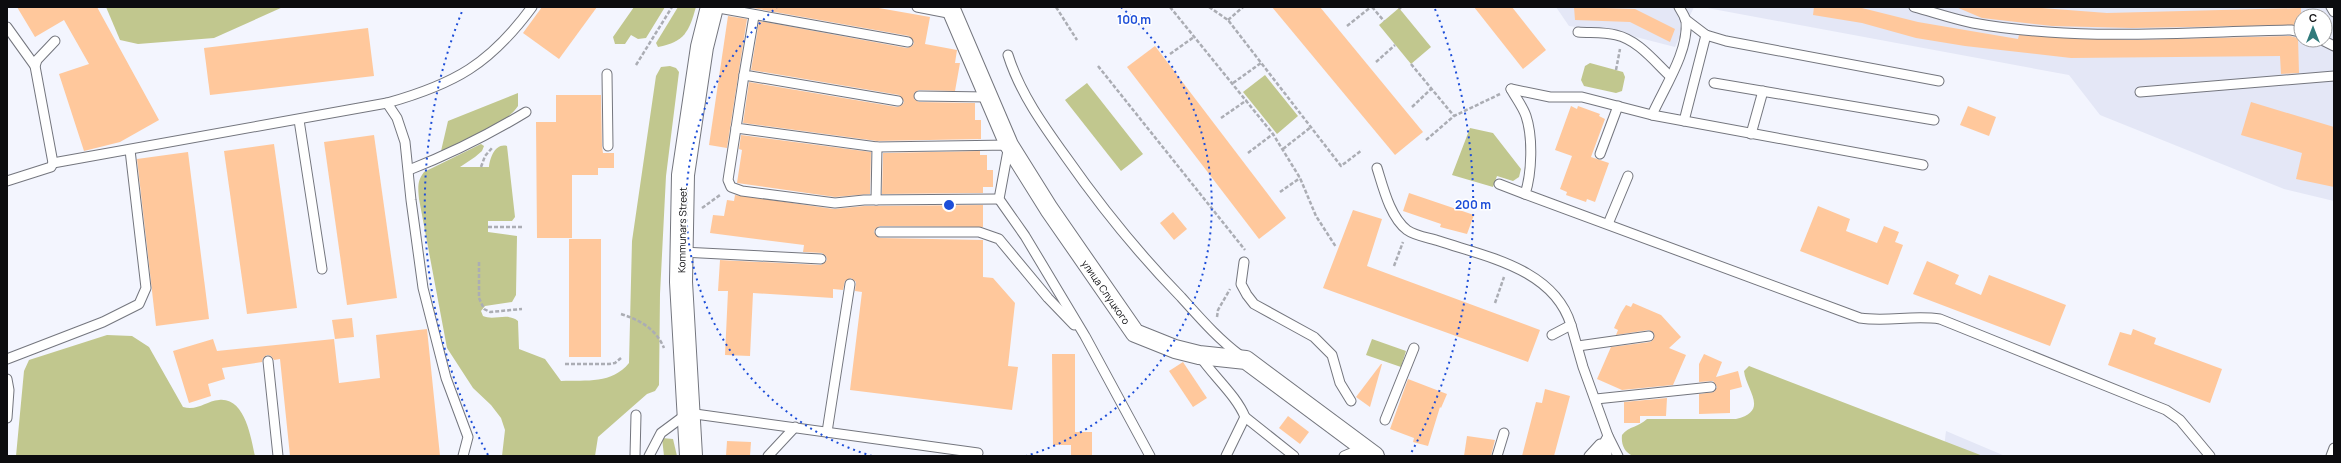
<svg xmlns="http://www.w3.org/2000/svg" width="2341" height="463" font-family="Manrope,sans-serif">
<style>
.built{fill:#e4e7f6;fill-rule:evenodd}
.green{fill:#c1c78e}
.building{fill:#ffc89c}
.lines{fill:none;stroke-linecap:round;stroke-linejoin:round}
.service-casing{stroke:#74767e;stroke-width:11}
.minor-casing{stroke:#74767e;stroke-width:20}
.secondary-casing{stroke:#74767e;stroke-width:24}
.path{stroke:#abadb4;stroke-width:2.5;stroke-dasharray:4 2;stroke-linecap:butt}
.service{stroke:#fff;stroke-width:9}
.minor{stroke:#fff;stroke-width:18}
.secondary{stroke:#fff;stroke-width:22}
.ring{fill:none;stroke:#1d4ed8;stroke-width:2;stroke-dasharray:2 4}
.labels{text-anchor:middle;stroke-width:3;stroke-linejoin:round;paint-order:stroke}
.street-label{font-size:10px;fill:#0c0c0f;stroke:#fff}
.centre{fill:#1d4ed8;stroke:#fff;stroke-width:2}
.ring-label{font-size:12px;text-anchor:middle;font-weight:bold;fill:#1d4ed8;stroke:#fff;stroke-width:3;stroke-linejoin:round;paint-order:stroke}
</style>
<rect width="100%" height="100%" fill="#f3f5fe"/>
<g class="built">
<path d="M1556 7H1694L1675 47 1624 34 1569 26Z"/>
<path d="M1702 7H2334V201L2284 189 2100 115 2069 75ZM2301 16H2325V40H2301Z"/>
<path d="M1946 431 2005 456H1943Z"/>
</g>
<g class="green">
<path d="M106 7H283L214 38 138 44 120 40Z"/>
<path d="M634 7H665L646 38 638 39 631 35 625 44H615L613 37Z"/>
<path d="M678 7H696C689 31 685 42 658 47L656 43Z"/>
<path d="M1399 8 1431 47 1411 64 1379 25Z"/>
<path d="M1590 63 1623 72 1625 77 1622 91 1616 93 1584 86 1581 80 1585 66Z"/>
<path d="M670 66 676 68 679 72 666 176 660 294 659 385 655 391 647 394 598 437 595 456H502L505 430 501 418 491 405 473 388 447 348 419 199C418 188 417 181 424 172L481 144 484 146 482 151 475 157 460 167H489C490 158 495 143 507 146L515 217 512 221H488V232L517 236 516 295 512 302 485 306 481 311 483 316C494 321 508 312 518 321L519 349 545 359 561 381C587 380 612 384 629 363L632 241 656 76 661 67Z"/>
<path d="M1265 75 1298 116 1277 134 1243 92Z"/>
<path d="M1087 83 1143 154 1121 171 1065 100Z"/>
<path d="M518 93V106C505 126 463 141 441 151L448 121Z"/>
<path d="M1470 128 1493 133 1521 169 1519 177 1513 181 1497 176 1493 187 1452 175Z"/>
<path d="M107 335 132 336 149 347 183 407C198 411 206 401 219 400 245 397 251 438 255 456H16L24 371 29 360Z"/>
<path d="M1372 339 1406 351 1401 367 1366 355Z"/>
<path d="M1749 366 1983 456H1633C1624 452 1621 444 1622 435 1629 426 1639 427 1647 419H1736C1770 411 1746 390 1744 371Z"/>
<path d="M662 438 673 439 677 456H664Z"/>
</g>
<g class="building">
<path d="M17 7H97L159 120 120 142 84 151 59 74 89 64 64 20 35 37Z"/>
<path d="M542 7H597L559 59 523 33Z"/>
<path d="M747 7H873L930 17 925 44 957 50 955 63H960L955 91 919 90 914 93V99L919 102 975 103V120H981V139L877 141 743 123 749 82 897 107 902 105 904 102 899 95 751 70 759 21 907 48 912 46 914 43 909 36Z"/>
<path d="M1272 7H1320L1423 132 1395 155Z"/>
<path d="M1474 7H1512L1546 50 1523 69Z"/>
<path d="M1574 7 1635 9 1675 29 1670 42 1630 22 1575 20Z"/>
<path d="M1814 7H1858L1918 22 2018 39 2019 35 2132 40 2290 36 2298 38 2299 73 2281 74 2280 56 2071 58 1965 46 1916 38 1862 23 1813 15Z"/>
<path d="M1956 7H2028L2107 13 2301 8V23H2298V25L2132 28 2052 26 1982 18Z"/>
<path d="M728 16 747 19 727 148 709 145Z"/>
<path d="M368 28 374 76 210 95 204 48Z"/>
<path d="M1155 46 1286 218 1259 239 1127 67Z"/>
<path d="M556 95H601L602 146 603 153H614V168H598V175H572V238H537L536 122H556Z"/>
<path d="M2251 102 2334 127V187L2296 179 2302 153 2241 135Z"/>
<path d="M1571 106 1577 109 1578 106 1600 114 1599 116 1605 119 1591 157 1609 163 1595 202 1587 199 1586 202 1566 195 1567 192 1560 189 1572 156 1555 150Z"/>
<path d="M1968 106 1996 117 1989 136 1960 125Z"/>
<path d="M374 135 397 298 347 305 324 142Z"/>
<path d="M741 135 871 152 870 194 835 197 737 183 742 150 739 149Z"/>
<path d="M274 144 297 308 247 314 224 151Z"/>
<path d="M980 151V155H987V170H993V187H983V193L882 194 883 153Z"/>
<path d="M188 152 209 319 156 326 137 159Z"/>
<path d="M1409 193 1474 215 1467 234 1440 227 1441 224 1403 211Z"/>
<path d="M735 195 834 209 864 206 983 205V227L880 226 875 229 874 232 880 238 983 240V277L993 278 1015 303 1008 366 1018 367 1012 410 850 390 862 292 855 291 856 282 851 278 845 281 843 290 833 289V298L753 293 750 356 725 355 728 291H718L720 260 821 265 827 260 826 256 822 253 803 252 804 245 710 233 713 215 724 216 727 200 734 201Z"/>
<path d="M1818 206 1850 219 1846 231 1877 243 1884 226 1899 232 1895 242 1903 245 1888 285 1800 251Z"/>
<path d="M1353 210 1382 219 1367 266 1540 330 1528 362 1323 288Z"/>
<path d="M1173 212 1187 229 1174 240 1160 223Z"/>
<rect x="569" y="239" width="32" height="118"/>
<path d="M1927 261 1959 275 1955 284 1981 295 1989 275 2066 305 2050 346 1913 294Z"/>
<path d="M1633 303 1661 315 1681 337 1669 348 1686 355 1673 385 1622 390 1597 379 1611 347 1650 342 1654 339V333L1649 330 1616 335 1618 330 1614 328 1621 313 1626 305 1631 307Z"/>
<path d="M352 318 354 337 335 339 332 320Z"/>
<path d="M427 329 440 456H290L280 359 274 360 271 356 267 355 263 358 262 362 222 368 225 379 208 384 211 396 189 403 173 351 213 339 217 351 334 339 339 383 380 378 376 335Z"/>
<path d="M2133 329 2156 338 2154 344 2222 369 2210 403 2108 365 2120 332 2131 335Z"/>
<path d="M1052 354H1075V432H1092V456H1071V445H1053Z"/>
<path d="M1704 354 1722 362 1716 377 1738 371 1742 387 1730 390V413L1699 414V394L1714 392 1717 387 1713 381 1699 382V364Z"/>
<path d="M1183 362 1207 398 1193 407 1169 371Z"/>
<path d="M1381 364H1382L1370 407 1356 397Z"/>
<path d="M1408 379 1447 394 1441 408 1440 407 1428 446 1413 442 1414 438 1390 429Z"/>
<path d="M1545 389 1570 396 1554 456H1522L1536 402 1542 403Z"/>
<path d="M1667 398 1666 416H1640V423H1624V402Z"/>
<path d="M1288 416 1309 432 1300 444 1279 428Z"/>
<path d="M1467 436 1495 440 1491 456H1464Z"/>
<path d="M727 441 751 442 750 456H726Z"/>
</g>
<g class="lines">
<defs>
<g id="service">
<path d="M713 7 908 42"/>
<path d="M917 7 953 14"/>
<path d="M1914 7C1933 12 1953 19 1973 23 2077 42 2186 32 2291 30L2301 32"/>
<path d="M2331 7 2334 12"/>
<path d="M754 16 744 75 898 101"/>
<path d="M1685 19 1706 35"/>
<path d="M7 27 35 66"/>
<path d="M1578 32C1590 33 1604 32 1616 35 1638 40 1654 61 1670 76"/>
<path d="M2322 40 2334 46"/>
<path d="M1008 55C1020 93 1043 125 1066 157 1101 207 1138 253 1181 297 1200 318 1218 339 1241 356"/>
<path d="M607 74 608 146"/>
<path d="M744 75 736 128 877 147 1009 145 999 199 1025 236 1085 336 1150 456"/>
<path d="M1714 83 1934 120"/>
<path d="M1511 89C1516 98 1523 107 1526 116 1533 137 1532 173 1525 194L1860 318C1887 322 1913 315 1940 319L2166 410 2180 420 2210 456"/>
<path d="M1511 89 1550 97H1582L1652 115 1923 165"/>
<path d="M2140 92 2334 76"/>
<path d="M919 96 988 97"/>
<path d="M1652 115C1664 88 1689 51 1686 21 1685 16 1681 11 1679 7"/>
<path d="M299 120 322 269"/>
<path d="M1684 121 1706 35 1726 41 1939 81"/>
<path d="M736 128 728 180 731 187 742 191 835 203 864 200 999 199"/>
<path d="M1751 134 1763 91"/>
<path d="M1600 154 1618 106"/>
<path d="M53 163 387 103"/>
<path d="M1377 168C1383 187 1390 217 1407 230 1415 236 1430 238 1439 241 1487 257 1554 269 1571 325L1552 335"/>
<path d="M409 170C450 154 488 135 526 112"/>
<path d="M7 181 51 167 53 163 35 66 37 60 55 41"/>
<path d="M1499 184 1525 194"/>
<path d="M876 200 877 147"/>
<path d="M1608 224 1628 176"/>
<path d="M880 232H979L999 239 1048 298 1074 325"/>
<path d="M682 252 821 259"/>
<path d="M1244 262 1241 284 1247 295 1254 304 1314 337 1332 355 1340 383 1351 401"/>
<path d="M1571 325 1583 367 1608 436 1597 456"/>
<path d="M1578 346 1649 336"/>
<path d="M1199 355C1213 376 1236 395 1245 417L1226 456"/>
<path d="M7 359 103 322 139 304 146 288 130 150"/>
<path d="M268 361 278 456"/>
<path d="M7 379 9 390 7 418"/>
<path d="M1596 399 1711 387"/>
<path d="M1245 417 1294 456"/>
<path d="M1385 420 1414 348"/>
<path d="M827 432 850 284"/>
<path d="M1608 436 1618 456"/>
<path d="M463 456 468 437 446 378 423 288 411 200 405 142 397 118 387 103C455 84 490 64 532 7"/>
<path d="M635 456 636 415"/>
<path d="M649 456 661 433 688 413 978 453"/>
<path d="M768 456 795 427"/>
<path d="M1344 456 1363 448"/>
<path d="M1497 456 1504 433"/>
<path d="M1589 456 1600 444"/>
<path d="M1607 456V439"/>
<path d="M2331 456 2334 448"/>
</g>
<path id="minor" d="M950 7 1009 145 1049 209 1135 333 1175 349 1199 355 1246 360 1375 456"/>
<path id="secondary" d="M691 456 681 282 683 175 702 47 712 7"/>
</defs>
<use href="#service" class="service-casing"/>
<use href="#minor" class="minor-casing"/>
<use href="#secondary" class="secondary-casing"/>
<g class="path">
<path d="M1056 7 1077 40"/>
<path d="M1170 7 1273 134 1300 178 1316 216 1336 247"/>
<path d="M1209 7 1228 20 1341 166 1362 150"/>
<path d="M1372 7 1384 21"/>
<path d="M1399 9 1401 7"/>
<path d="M1228 20 1243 7"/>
<path d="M1347 26 1371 7"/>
<path d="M1170 54 1194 37"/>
<path d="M1376 62 1395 45"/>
<path d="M1411 64 1454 116"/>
<path d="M636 65 672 7"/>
<path d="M1098 66 1245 250"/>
<path d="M1616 70 1620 49"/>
<path d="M1233 83 1261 63"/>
<path d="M1412 107 1431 89"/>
<path d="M1221 118 1247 100"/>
<path d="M1426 140 1454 116 1500 94"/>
<path d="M1283 149 1311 127"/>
<path d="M1248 153 1273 134"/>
<path d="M481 167 485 156 492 148"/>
<path d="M1280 192 1300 178"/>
<path d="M702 208 720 195"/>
<path d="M488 227H522"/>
<path d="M479 262V298L484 309 490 312 522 309"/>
<path d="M1394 266 1403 242"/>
<path d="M1495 303 1504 277"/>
<path d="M621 314C640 320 656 329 664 348"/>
<path d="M1217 317 1218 310 1230 289"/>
<path d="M565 364H609L615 363 621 358"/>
</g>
<use href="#service" class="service"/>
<use href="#minor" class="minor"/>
<use href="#secondary" class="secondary"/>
</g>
<g class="ring">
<path d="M872 456A262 262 0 0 1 777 7M1121 7A262 262 0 0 1 1026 456"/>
<path d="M488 455A524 524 0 0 1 463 9M1435 9A524 524 0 0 1 1410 455"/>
</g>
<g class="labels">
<g class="street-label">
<text transform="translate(682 230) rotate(-89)" y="4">Kommunars Street</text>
<text transform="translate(1106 292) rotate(55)" y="4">улица Слуцкого</text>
</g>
</g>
<circle cx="949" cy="205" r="6" class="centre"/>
<g class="ring-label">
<text x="1134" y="24">100 m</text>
<text x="1473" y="209">200 m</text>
</g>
<rect width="2341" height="463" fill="none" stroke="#0c0c0f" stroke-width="16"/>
<g transform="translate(2313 28)"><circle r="19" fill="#ffffff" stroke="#9e9e9f"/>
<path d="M0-3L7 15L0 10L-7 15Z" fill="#307a7b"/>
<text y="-6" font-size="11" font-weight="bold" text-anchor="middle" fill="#0c0c0f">С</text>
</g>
</svg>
